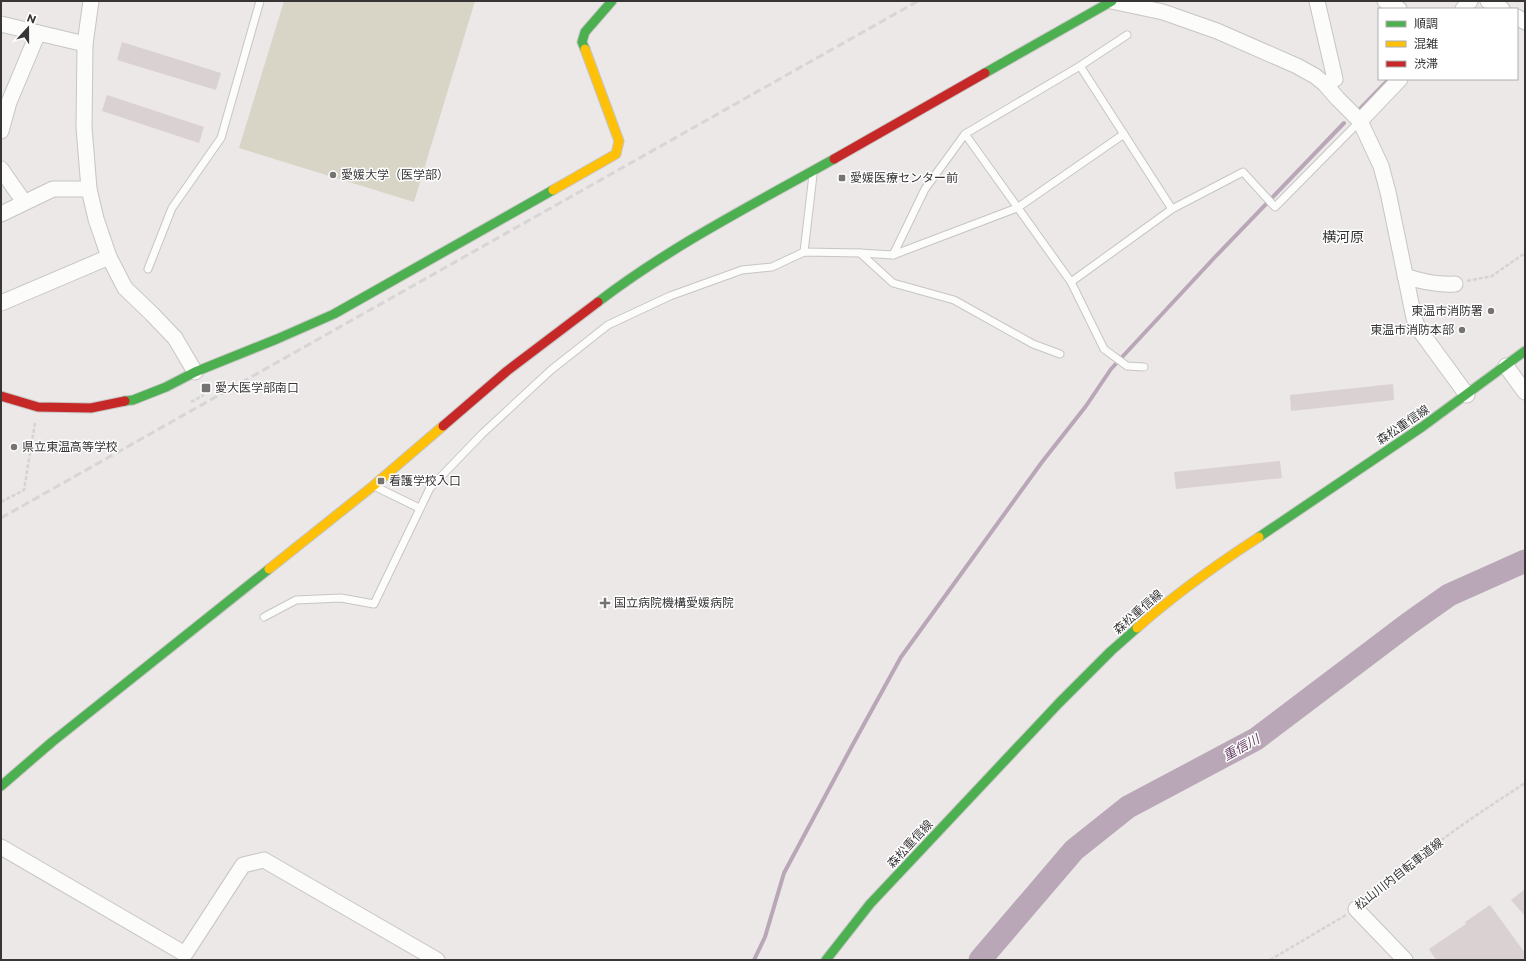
<svg xmlns="http://www.w3.org/2000/svg" width="1526" height="961" font-family="Montserrat,'Noto Sans JP',sans-serif">
<style>
.green{fill:#d8d5c7}
.lines{fill:none;stroke-linecap:round;stroke-linejoin:round}
.stream{stroke:#b9a7b7;stroke-width:4}
.river{stroke:#b9a7b7;stroke-width:23}
.building{fill:#dad1d3}
.lane-casing{stroke:#c7c5c5;stroke-width:9}
.street-casing{stroke:#c7c5c5;stroke-width:17}
.fast-casing{stroke:#c7c5c5;stroke-width:11}
.slow-casing{stroke:#c7c5c5;stroke-width:11}
.jam-casing{stroke:#c7c5c5;stroke-width:11}
.path{stroke:#d4d4d3;stroke-width:2.5;stroke-dasharray:4 2;stroke-linecap:butt}
.lane{stroke:#fcfcfb;stroke-width:7}
.street{stroke:#fcfcfb;stroke-width:15}
.fast{stroke:#4caf50;stroke-width:9}
.slow{stroke:#ffc107;stroke-width:9}
.jam{stroke:#c62828;stroke-width:9}
.rail{stroke:#d7d5d5;stroke-width:3;stroke-dasharray:8 4;stroke-linecap:butt}
.poi-dot{fill:#767473;stroke:#fff;stroke-width:1.5}
.labels{text-anchor:middle;stroke-width:3;stroke-linejoin:round;paint-order:stroke}
.poi-label{font-size:12px;fill:#373535;stroke:#fff;text-anchor:start}
.street-label{font-size:12px;fill:#373535;stroke:#fff}
.water-label{font-size:13px;font-style:italic;fill:#664165;stroke:#fff}
.quarter-label{font-size:14px;fill:#373535;stroke:#fff}
</style>
<rect width="100%" height="100%" fill="#ebe8e7"/>
<path class="green" d="M284 1H475L414 202 239 148Z"/>
<g class="lines">
<g class="stream">
<path d="M1358 111 1389 79"/>
<path d="M754 960 765 937 784 873 852 746 901 657 1042 462 1086 406 1111 369 1215 257 1344 123"/>
</g>
<path class="river" d="M980 960 1074 850 1128 807 1256 739 1408 624 1449 595 1525 561"/>
</g>
<g class="building">
<path d="M122 42 221 73 216 90 117 60Z"/>
<path d="M107 95 204 127 199 143 102 111Z"/>
<path d="M1393 384 1394 400 1291 411 1290 395Z"/>
<path d="M1280 461 1282 478 1176 489 1174 472Z"/>
<path d="M1525 889V916L1511 900Z"/>
<path d="M1490 905 1525 953V960H1436L1429 949 1466 924 1465 922Z"/>
</g>
<g class="lines">
<defs>
<g id="lane">
<path d="M1127 35 1080 66 965 134 1071 282 1104 349 1127 366 1144 367"/>
<path d="M1080 66 1172 209"/>
<path d="M804 252 813 175"/>
<path d="M860 253 893 255 1017 208 1124 134"/>
<path d="M893 255 925 189 965 134"/>
<path d="M148 269 172 208 221 138 260 1"/>
<path d="M1071 282 1172 209 1243 172 1275 207 1360 121"/>
<path d="M376 487 419 508"/>
<path d="M264 617 296 600 341 598 374 604 430 488 482 434 551 370 608 325 670 296 742 270 772 267 804 252 860 253 893 283 954 300 1033 344 1060 354"/>
</g>
<g id="street">
<path d="M91 1 85 44 84 127 89 189 96 219 109 257 125 288 152 314 175 338 195 372"/>
<path d="M1111 1 1163 12 1217 31 1297 66 1315 76 1325 84 1337 98 1360 121 1381 166 1388 192 1414 318 1418 328 1467 395"/>
<path d="M1317 1 1335 79 1325 84"/>
<path d="M1385 1 1399 9"/>
<path d="M1488 1 1502 9"/>
<path d="M1463 9 1470 1"/>
<path d="M1517 17 1525 22"/>
<path d="M1 24 85 44"/>
<path d="M1360 121 1400 79"/>
<path d="M1 131 9 102 38 33"/>
<path d="M1 169 24 202"/>
<path d="M1 214 53 189H89"/>
<path d="M1405 276C1422 282 1437 285 1455 284"/>
<path d="M1 303 109 257"/>
<path d="M1506 366 1525 392"/>
<path d="M1 847 185 954 243 865 264 860 437 960"/>
<path d="M1356 909 1405 960"/>
</g>
<g id="fast">
<path d="M585 49 582 42 585 32 612 1"/>
<path d="M985 73 1112 1"/>
<path d="M598 302C671 246 754 204 834 159"/>
<path d="M125 401 133 400 166 387 195 372 277 339 334 314 553 190"/>
<path d="M1259 537 1422 427 1525 351"/>
<path d="M1 786 52 742 269 569"/>
<path d="M826 960 870 904 1059 703 1111 651 1137 628"/>
</g>
<g id="slow">
<path d="M553 190 616 154 619 141 585 49"/>
<path d="M269 569 373 486 443 426"/>
<path d="M1137 628C1175 594 1216 565 1259 537"/>
</g>
<g id="jam">
<path d="M834 159 985 73"/>
<path d="M1 396 38 407 91 408 125 401"/>
<path d="M443 426 507 371 598 302"/>
</g>
</defs>
<use href="#lane" class="lane-casing"/>
<use href="#street" class="street-casing"/>
<use href="#fast" class="fast-casing"/>
<use href="#slow" class="slow-casing"/>
<use href="#jam" class="jam-casing"/>
<g class="path">
<path d="M1467 281 1492 276 1525 253"/>
<path d="M191 402 204 395"/>
<path d="M1 502 24 490 35 423"/>
<path d="M1367 901C1387 888 1401 872 1419 858 1452 830 1489 807 1525 783"/>
<path d="M1270 960 1346 915"/>
</g>
<use href="#lane" class="lane"/>
<use href="#street" class="street"/>
<use href="#fast" class="fast"/>
<use href="#slow" class="slow"/>
<use href="#jam" class="jam"/>
<path class="rail" d="M1 518 918 1"/>
</g>
<g class="poi-dot">
<circle cx="333" cy="175" r="4"/>
<rect x="838" y="174" width="8" height="8" rx="2"/>
<circle cx="1491" cy="311" r="4"/>
<circle cx="1462" cy="330" r="4"/>
<rect x="201" y="383" width="10" height="10" rx="2"/>
<circle cx="14" cy="447" r="4"/>
<rect x="377" y="477" width="8" height="8" rx="2"/>
<path d="M603 597h4v4h4v4h-4v4h-4v-4h-4v-4h4z"/>
</g>
<g class="labels">
<g class="poi-label">
<text x="341" y="179">愛媛大学（医学部）</text>
<text x="850" y="182">愛媛医療センター前</text>
<text x="1483" y="315" text-anchor="end">東温市消防署</text>
<text x="1454" y="334" text-anchor="end">東温市消防本部</text>
<text x="215" y="392">愛大医学部南口</text>
<text x="22" y="451">県立東温高等学校</text>
<text x="389" y="485">看護学校入口</text>
<text x="614" y="607">国立病院機構愛媛病院</text>
</g>
<g class="street-label">
<text transform="translate(1403 425) rotate(-34)" y="4">森松重信線</text>
<text transform="translate(1138 612) rotate(-41)" y="4">森松重信線</text>
<text transform="translate(910 844) rotate(-47)" y="4">森松重信線</text>
<text transform="translate(1399 874) rotate(-38)" y="4">松山川内自転車道線</text>
</g>
<g class="water-label">
<text transform="translate(1241 747) rotate(-29)" y="5">重信川</text>
</g>
<g class="quarter-label">
<text x="1343" y="242">横河原</text>
</g>
</g>
<rect width="1526" height="961" fill="none" stroke="#373535" stroke-width="4"/>
<rect x="1378" y="8" width="140" height="72" fill="#ffffff" stroke="#afaeae"/>
<rect x="1386" y="21" width="20" height="6" fill="#4caf50" stroke="#afaeae"/>
<text x="1414" y="28" font-size="12" fill="#373535">順調</text>
<rect x="1386" y="41" width="20" height="6" fill="#ffc107" stroke="#afaeae"/>
<text x="1414" y="48" font-size="12" fill="#373535">混雑</text>
<rect x="1386" y="61" width="20" height="6" fill="#c62828" stroke="#afaeae"/>
<text x="1414" y="68" font-size="12" fill="#373535">渋滞</text>
<g transform="translate(28 28) rotate(21)" stroke="#ffffff" stroke-width="3" paint-order="stroke">
<path d="M0-3L7 15L0 10L-7 15Z" fill="#373535"/>
<text y="-6" font-size="11" font-weight="bold" text-anchor="middle" fill="#373535">N</text>
</g>
</svg>
